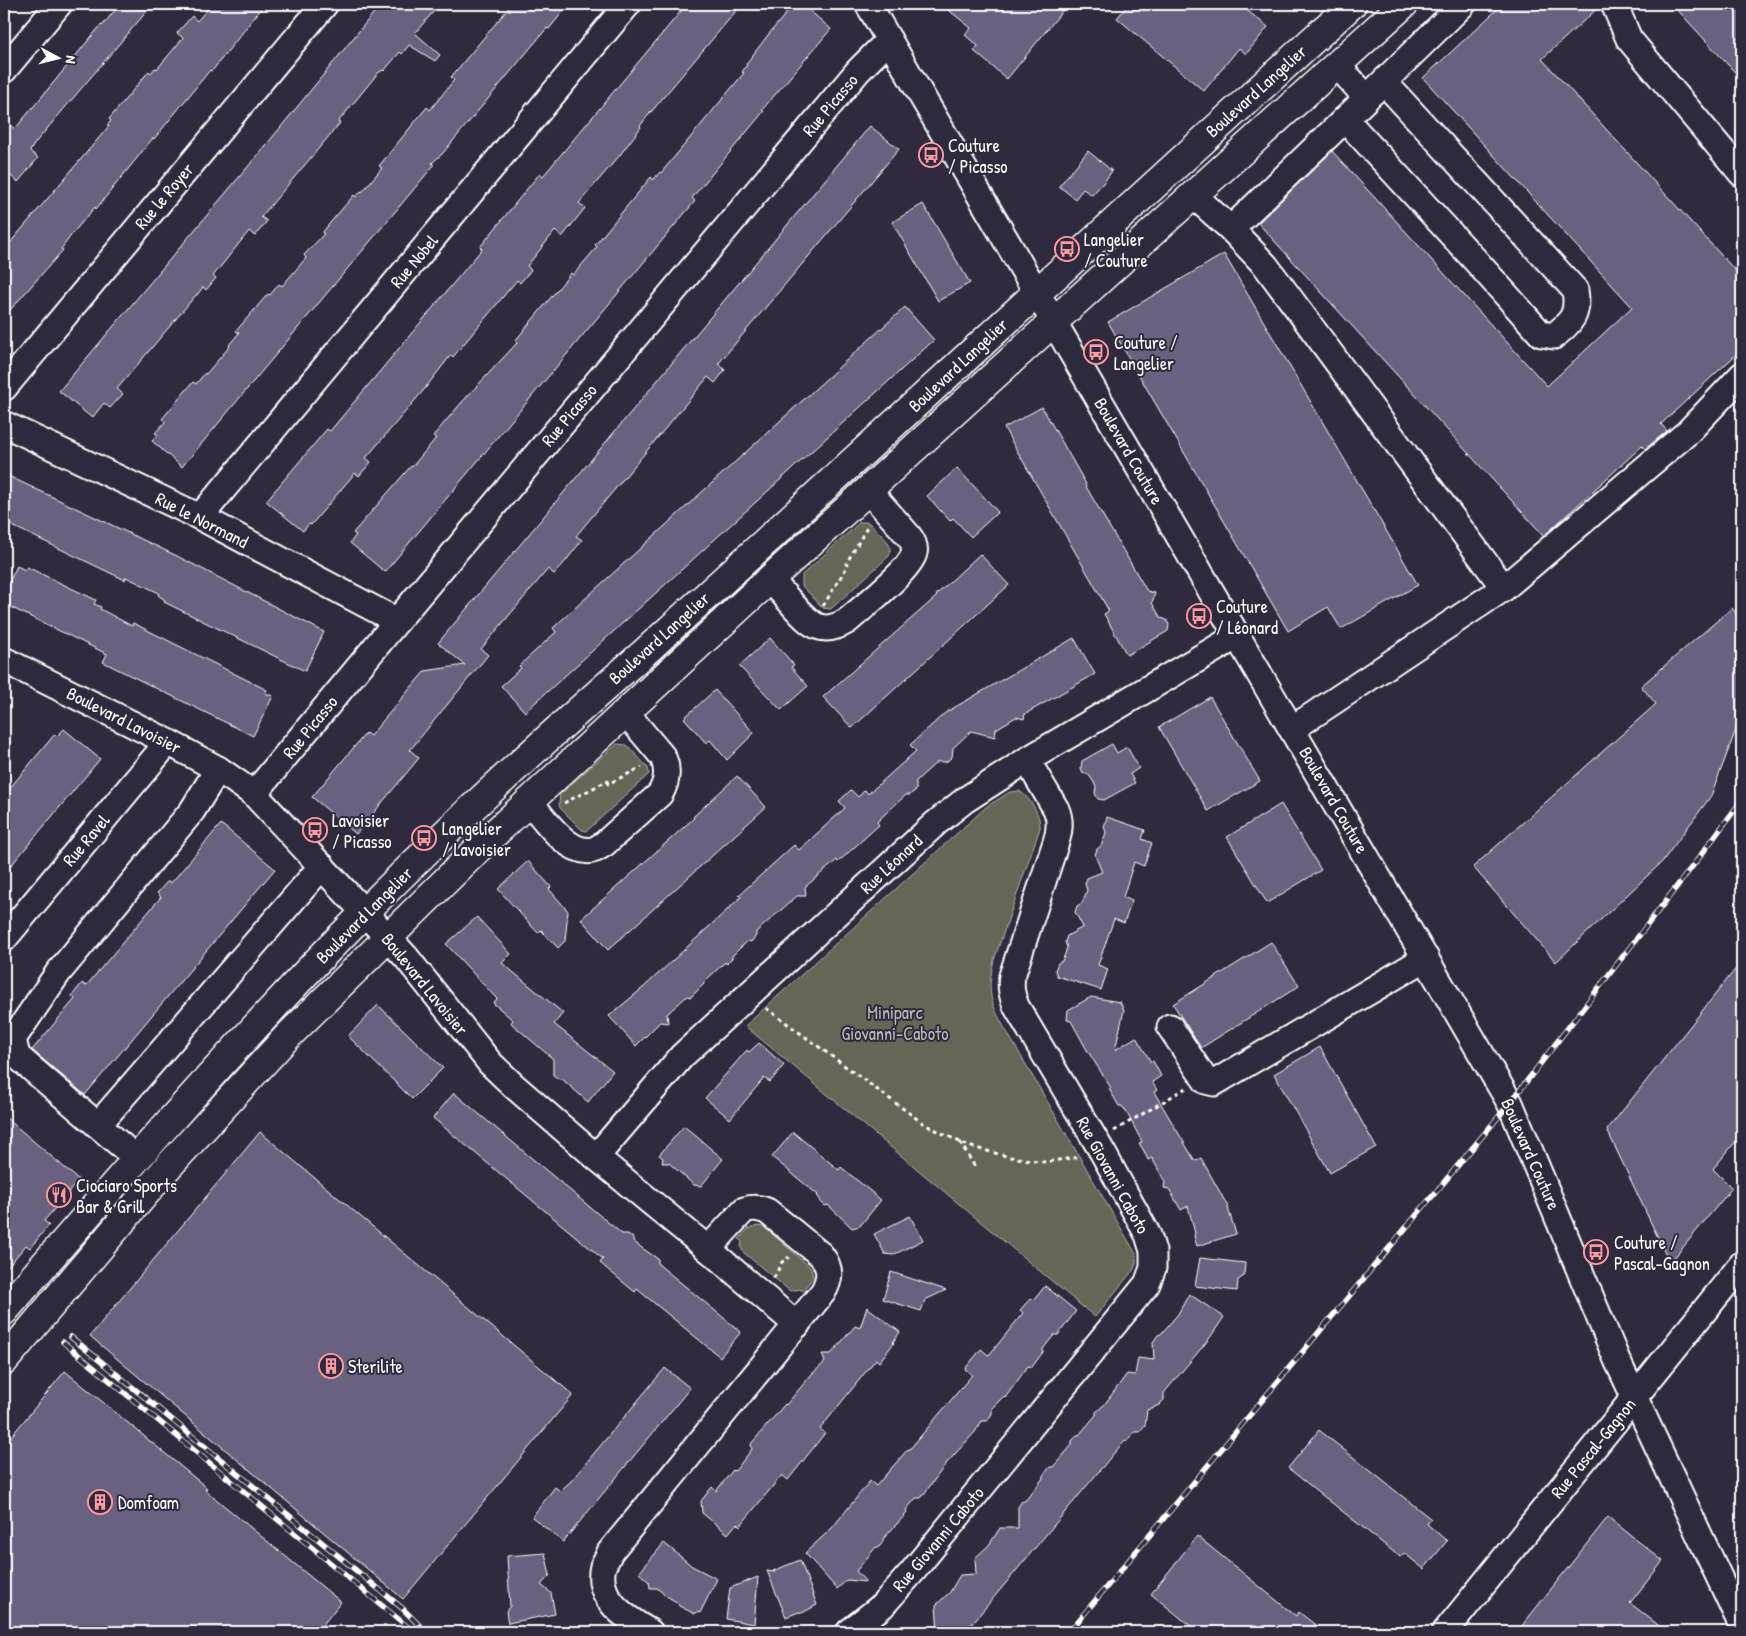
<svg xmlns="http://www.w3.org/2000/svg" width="1746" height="1636" font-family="'Patrick Hand',sans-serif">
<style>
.green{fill:#656657;stroke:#b2b2ab}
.building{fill:#686280;stroke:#fff}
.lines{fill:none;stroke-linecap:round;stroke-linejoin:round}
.minor-casing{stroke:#fff;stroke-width:29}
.major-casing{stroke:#fff;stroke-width:31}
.path{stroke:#fff;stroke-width:3;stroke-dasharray:4 4;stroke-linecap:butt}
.minor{stroke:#2f2a3d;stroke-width:25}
.major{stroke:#2f2a3d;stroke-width:28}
.rail-casing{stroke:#fff;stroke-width:5.5}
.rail{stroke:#2f2a3d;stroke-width:4;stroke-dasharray:11;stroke-linecap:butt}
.labels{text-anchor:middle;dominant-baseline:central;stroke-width:4;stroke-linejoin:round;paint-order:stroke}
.street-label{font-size:18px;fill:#fff;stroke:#2f2a3d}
.poi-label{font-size:18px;fill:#fff;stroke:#2f2a3d;text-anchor:start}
.park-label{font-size:18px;fill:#babab3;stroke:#2f2a3d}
</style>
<rect width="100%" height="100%" fill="#2f2a3d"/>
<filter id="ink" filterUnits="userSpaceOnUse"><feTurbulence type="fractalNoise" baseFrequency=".02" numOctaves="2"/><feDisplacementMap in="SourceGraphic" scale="10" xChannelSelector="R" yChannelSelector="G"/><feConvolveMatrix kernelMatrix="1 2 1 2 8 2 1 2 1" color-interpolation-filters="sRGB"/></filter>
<g filter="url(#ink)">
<g class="green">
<path d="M860 522H868C876 530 896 544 889 556L832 608 830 609 823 608 802 586V575Z"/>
<path d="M617 744 627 745 648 768 649 774 590 828 586 831 582 830 560 808 559 804 560 794Z"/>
<path d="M1019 791C1030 797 1041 815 1040 828L994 960C987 991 989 1000 1004 1027L1136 1254V1263L1134 1269 1095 1317 745 1026 986 807 1010 792Z"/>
<path d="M757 1226 764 1227 811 1268 813 1277 803 1291 800 1289 790 1291 744 1253 741 1248 742 1242 739 1239 748 1229Z"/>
</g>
<g class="building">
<path d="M120 4H153L35 143 30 151 38 158 18 182 4 170V120L15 129 101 25 102 26Z"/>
<path d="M212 4H265L212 71 210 70 154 139 153 138 96 209 95 207 73 233 61 249 63 250 4 317V250L109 126 107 125 111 121 109 119 149 71 151 73 155 68 157 69 183 38 177 33 192 16 197 21Z"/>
<path d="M381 4H440L415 33 440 55 435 61 409 45 402 54 400 52 384 71 383 70 378 73 338 122 340 123 261 217 267 221 255 236 249 231 213 276 216 278 206 290 203 287 197 295H196L117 389 123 394 110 408 104 403 92 418 59 391 267 144Z"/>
<path d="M512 4H569L549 29 547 28 443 153 432 163 434 165 182 467 152 441 158 435 155 433 165 422 162 419 193 382 196 384 205 373 206 374 230 346 229 345 239 333 236 331 268 294 270 295 279 284 282 286 306 258 304 255 324 234 322 233 330 223 354 195 356 197 361 191 362 192 382 168 379 166 409 129 427 107 430 110 454 80 451 77Z"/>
<path d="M687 4H742L646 118 640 126 641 127 620 155 579 203 585 208 562 237 555 231 527 266 531 270 520 283 517 280 453 357 451 355 423 391 366 458 371 462 359 476 355 473 311 525 309 524 303 531 266 501 327 429 330 431 482 249 480 247 540 173 543 176Z"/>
<path d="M794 4H802L831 29 762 110 764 111 692 198 695 201 385 572 350 543 356 535 353 533 411 466 412 467 436 438 433 436 463 401 517 343 515 341 571 273 573 275 597 247 595 245 651 177 653 180 660 172 661 173 744 73 742 72 747 65 746 64 768 35Z"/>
<path d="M941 4H1068L1007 79 974 51 978 46 965 35 971 28Z"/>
<path d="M1129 4H1239L1268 27 1246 54 1239 48 1204 91 1117 18Z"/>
<path d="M1503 4H1600V6L1542 59 1742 278V349L1661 424 1667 431 1645 449 1642 446 1544 536 1258 223 1332 151 1547 386 1632 307 1423 78Z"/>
<path d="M1672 4H1742V80Z"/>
<path d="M870 126 899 149 718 364 725 370 715 383 708 377 576 536 582 540 565 562 554 574 548 569 481 649 488 655 410 750 419 758 356 834 312 797 366 733 370 736 425 671 465 665 438 643Z"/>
<path d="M1088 151 1112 171 1104 182 1092 195 1083 189 1075 199 1059 186Z"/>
<path d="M923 204 970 283 938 301 892 222Z"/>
<path d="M1224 254 1418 585 1341 629 1328 607 1288 631 1108 322Z"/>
<path d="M905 307 934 340 525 712 501 686 521 668 519 666 556 632 553 628Z"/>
<path d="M1042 407 1086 484 1085 485 1147 591 1155 593 1152 603 1161 618 1167 620 1169 625 1168 631 1127 655 1104 614 1109 611 1004 428Z"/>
<path d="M957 468 998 512 971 537 953 518 950 521 927 496Z"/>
<path d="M4 474 177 556 324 632 305 671 164 602 165 600 158 595 159 593 126 577 125 580 4 522Z"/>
<path d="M980 554 1009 585 852 728 823 697 937 596 936 595Z"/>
<path d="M17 566 25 570 27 567 54 580 96 600 94 604 101 607 100 609 132 626 133 623 267 690 265 693 273 696 253 736 103 662 107 654 4 604V592Z"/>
<path d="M1732 608 1742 621V714L1711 796 1662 862 1556 962 1473 867 1656 704 1641 686Z"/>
<path d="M770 638 794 665 791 667 808 686 781 710 739 666Z"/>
<path d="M1074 638 1095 674 1025 714 1024 719 1016 717 996 729 995 737 971 731 953 748 952 757 946 762H937L916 781V790L910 795H906L886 813 877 822 879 825 838 862 837 860 805 887 806 896H797L756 932V936L751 942 748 941 740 948 732 956V958L727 963H724L704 982V984L691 997 687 996 667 1014 668 1023 660 1022 636 1046 609 1016 644 987 741 897 739 895 794 845 799 850 845 808 839 801 851 790 858 797 865 790 868 794 916 751 910 745 945 713Z"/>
<path d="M715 690 754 733 727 760 710 740 706 743 684 718Z"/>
<path d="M1210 697 1260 781 1208 811 1159 727Z"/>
<path d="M64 729 100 759 4 874V795L55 734 57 736Z"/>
<path d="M1112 744 1117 753 1127 747 1139 768 1130 774 1135 783 1104 800 1098 799 1095 793 1096 787 1093 781 1089 775 1083 773 1081 768 1082 761Z"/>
<path d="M737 776 766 807 608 950 581 919 694 818 693 817Z"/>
<path d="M1281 804 1321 870 1267 903 1227 837Z"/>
<path d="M1107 817 1145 830 1142 839 1152 843 1144 866 1134 862 1123 897 1132 901 1124 923 1114 919 1098 965 1108 969 1101 990 1057 976 1055 970 1058 963 1062 961 1065 954 1067 947 1065 942 1067 936 1083 927 1075 912 1077 906 1082 903 1085 896 1087 890 1085 884 1087 878 1102 872 1095 855 1097 849 1101 846 1104 839 1106 832 1104 827Z"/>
<path d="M221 824 275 869 85 1095 32 1050 75 999 72 996 82 983 86 986 161 897 157 893 168 881 171 883Z"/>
<path d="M528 861 551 887 549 889 568 911 565 941 558 948 541 930 538 933 498 889Z"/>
<path d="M477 917 511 954 502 963 563 1013 554 1024 613 1071 588 1102 562 1079H559L553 1075V1059L511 1023 513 1020 493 1003 497 999 446 944Z"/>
<path d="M1271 942 1299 986 1201 1048 1173 1004Z"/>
<path d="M1742 961V1134L1713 1169 1732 1188 1670 1263 1607 1130Z"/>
<path d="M1091 997 1120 1002 1124 1010 1115 1050 1136 1037 1151 1062 1153 1061 1161 1076 1152 1082 1157 1090 1154 1092 1195 1161 1201 1158 1227 1205 1236 1234 1197 1246 1194 1236 1195 1233 1188 1206 1181 1210 1169 1189 1164 1188 1165 1182 1152 1158 1148 1160 1144 1151 1139 1143 1142 1142 1125 1109H1124L1122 1106H1119L1109 1089 1111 1088 1087 1050 1071 1021 1067 1020 1068 1010Z"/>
<path d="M378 1005 443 1068 412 1099 348 1036Z"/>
<path d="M759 1043 784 1065 770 1082 764 1078 730 1119 705 1098 747 1050 749 1052Z"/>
<path d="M1320 1047 1376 1147 1330 1173 1274 1074Z"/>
<path d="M454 1093 622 1234H628L633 1238V1241L642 1248 658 1259V1264L741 1332 720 1357 637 1289 635 1292 618 1278 600 1263 603 1259 433 1118Z"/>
<path d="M4 1116 79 1180 44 1221 49 1225 30 1248 26 1245 4 1271Z"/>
<path d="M684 1126 723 1159 701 1186 694 1185 669 1163H662L663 1158 659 1155Z"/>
<path d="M260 1132 573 1395 403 1599 90 1336Z"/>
<path d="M793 1132 839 1170 841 1167 881 1200 860 1226 852 1228 828 1205 825 1206 820 1201V1199L817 1196 818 1195 772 1157Z"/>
<path d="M910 1216 923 1240 893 1255 885 1254 874 1234Z"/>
<path d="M1200 1258 1245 1263 1244 1276 1238 1280 1237 1291 1195 1286Z"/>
<path d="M891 1272 946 1290 925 1300 921 1311 883 1299Z"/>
<path d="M1045 1286 1076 1311 1058 1335H1054L1043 1349V1352L1032 1367 1028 1366 1005 1398 1003 1397 992 1408V1414L987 1421H982L975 1432 946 1464 921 1498H916L906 1510 907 1513 883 1539V1542L879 1547H876L856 1571 866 1582 847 1580 837 1589 805 1553 832 1528 870 1481 876 1486 908 1449 909 1450 972 1375 965 1369 981 1349 988 1355 990 1354 1023 1313 1020 1310 1031 1298 1034 1300Z"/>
<path d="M1189 1294 1224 1317 1209 1339 1164 1393V1400L1159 1405 1147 1410 1145 1426 1140 1432H1134L1126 1442 1125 1440 965 1632H938L936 1605 950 1592 960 1575 976 1574 975 1558 989 1545 1000 1528H1018V1507L1022 1501H1025L1044 1477V1474L1050 1467H1053L1072 1445V1441L1077 1435H1079L1096 1415V1412L1104 1405 1127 1374 1135 1375 1138 1358 1154 1360 1153 1342 1158 1335 1161 1334 1178 1314Z"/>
<path d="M867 1307 900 1332 893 1342 894 1343 879 1362 876 1359 820 1429 825 1433 788 1480 782 1475 740 1526 737 1523 728 1534 702 1513 701 1501 712 1487 716 1491 733 1470 735 1471 752 1449 751 1444 785 1404 786 1405 811 1375 825 1362 822 1354H831L855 1326 860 1328Z"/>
<path d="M665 1368 690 1388 563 1542 532 1517 555 1487 560 1491 571 1481Z"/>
<path d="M65 1371 207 1488 205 1490 341 1602 317 1632H4V1445Z"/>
<path d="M1319 1430 1431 1519 1427 1524 1447 1541 1424 1569 1404 1553 1400 1557 1288 1468Z"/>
<path d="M1608 1517 1663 1561 1630 1603 1667 1632H1517Z"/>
<path d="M1197 1536 1296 1616 1299 1612 1324 1632H1198L1151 1594Z"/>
<path d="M664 1543 692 1566 717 1579 700 1613 697 1612 695 1614 679 1606 678 1603 665 1595 657 1588H650L649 1582 639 1573Z"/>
<path d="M545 1553 550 1575 541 1585 551 1593 555 1614 508 1623 506 1611 510 1606 507 1556Z"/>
<path d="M800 1560 817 1605 802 1613 799 1612 786 1617 767 1571 775 1572 773 1571Z"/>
<path d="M758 1577 754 1624 726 1619 730 1588Z"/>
</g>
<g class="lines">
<defs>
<g id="minor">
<path d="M868 4 1510 1103 1617 1360 1742 1626"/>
<path d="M1614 4 1629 39 1742 174"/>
<path d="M4 70 59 4"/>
<path d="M1372 93 1463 4"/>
<path d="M1345 119 1476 261 1541 334 1554 336C1572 321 1579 315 1575 290L1384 82"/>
<path d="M1193 195 1231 229 1367 98 1337 65"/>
<path d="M1231 229 1266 266 1504 588 1688 432 1742 375"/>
<path d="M4 388 325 4"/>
<path d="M4 424 200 517 397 621"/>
<path d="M200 517 628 4"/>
<path d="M770 579C778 588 786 597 794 606 811 625 822 636 847 621 861 609 911 569 914 553 916 546 912 540 908 535L869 491"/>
<path d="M4 660 168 742 218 769 254 794 406 957 490 1063 514 1086 596 1157 708 1249 797 1325"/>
<path d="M1292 729 1504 588"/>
<path d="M254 794 397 621 858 71 889 40"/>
<path d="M529 801C543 817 568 856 593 850 597 849 600 846 604 844L660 794C667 782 669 771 663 757L626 713"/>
<path d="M4 939 168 742"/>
<path d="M1170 1027 1206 1081 1214 1083 1426 958"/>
<path d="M98 1125 322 866"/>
<path d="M596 1157 682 1056 936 823 965 800 1027 760 1237 636"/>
<path d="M136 1158 17 1056 13 1039 58 973 192 811 218 769"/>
<path d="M650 1632C626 1618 595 1599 603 1566 605 1562 608 1557 610 1552L823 1292C831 1278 831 1268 821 1255L767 1211C758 1208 753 1207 744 1210L708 1249"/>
<path d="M849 1632 882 1606 913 1571 1147 1284 1153 1268V1251L1148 1235 1103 1153 1016 1006C1012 995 1010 987 1012 976L1056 842C1060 830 1061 820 1056 809L1027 760"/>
<path d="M1445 1632 1742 1264"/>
</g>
<g id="major">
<path d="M4 1311C122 1175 240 1038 367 910 456 820 550 735 645 652L1352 4"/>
<path d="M4 1361 166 1169 287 1037 481 846 770 579 1404 4"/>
</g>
</defs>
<use href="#minor" class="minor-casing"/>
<use href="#major" class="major-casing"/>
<g class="path">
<path d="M823 606 848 565 846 564 869 524"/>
<path d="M564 803 607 781 608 784 642 767"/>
<path d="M766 1008 924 1124 968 1146 1010 1157 1045 1162 1080 1157"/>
<path d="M1114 1131 1186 1088"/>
<path d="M960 1142 975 1167"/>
<path d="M774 1278 782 1262 789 1257"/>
</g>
<use href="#minor" class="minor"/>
<use href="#major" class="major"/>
<defs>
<g id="rail">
<path d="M71 1337 402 1608 426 1632"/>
<path d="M63 1342 414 1632"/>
<path d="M1069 1632 1510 1103 1698 859 1742 800"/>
</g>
</defs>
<use href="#rail" class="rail-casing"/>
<use href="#rail" class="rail"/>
</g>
</g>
<defs>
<symbol id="bus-ring" viewBox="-11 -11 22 22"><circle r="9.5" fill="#2f2a3d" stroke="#ff9aa2" stroke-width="1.5"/><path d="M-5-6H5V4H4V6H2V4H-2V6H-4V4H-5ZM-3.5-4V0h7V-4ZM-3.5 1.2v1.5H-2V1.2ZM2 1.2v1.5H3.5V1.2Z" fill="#ff9aa2"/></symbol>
<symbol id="restaurant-ring" viewBox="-11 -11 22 22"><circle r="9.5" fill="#2f2a3d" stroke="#ff9aa2" stroke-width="1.5"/><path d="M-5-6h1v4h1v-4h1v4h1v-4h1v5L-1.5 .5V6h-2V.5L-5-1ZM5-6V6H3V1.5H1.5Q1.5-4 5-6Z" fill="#ff9aa2"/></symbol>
<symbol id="building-ring" viewBox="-11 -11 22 22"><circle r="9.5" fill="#2f2a3d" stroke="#ff9aa2" stroke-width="1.5"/><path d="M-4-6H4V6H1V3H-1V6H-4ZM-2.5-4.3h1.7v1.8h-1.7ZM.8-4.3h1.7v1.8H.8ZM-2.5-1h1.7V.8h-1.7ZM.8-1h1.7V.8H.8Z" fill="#ff9aa2"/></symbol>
</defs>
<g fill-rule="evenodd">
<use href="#bus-ring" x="917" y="141" width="28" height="28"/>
<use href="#bus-ring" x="1053" y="235" width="28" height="28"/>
<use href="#bus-ring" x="1082" y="338" width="28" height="28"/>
<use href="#bus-ring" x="1185" y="602" width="28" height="28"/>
<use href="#bus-ring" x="301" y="816" width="28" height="28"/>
<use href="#bus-ring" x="410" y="824" width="28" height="28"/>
<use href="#restaurant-ring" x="45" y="1181" width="28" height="28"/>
<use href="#bus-ring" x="1582" y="1238" width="28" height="28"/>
<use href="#building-ring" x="317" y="1352" width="28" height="28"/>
<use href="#building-ring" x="86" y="1488" width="28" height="28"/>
</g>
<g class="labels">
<g class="street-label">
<text transform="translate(1256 91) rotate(-42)">Boulevard Langelier</text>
<text transform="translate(830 105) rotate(-50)">Rue Picasso</text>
<text transform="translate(164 196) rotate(-50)">Rue le Royer</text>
<text transform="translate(414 261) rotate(-50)">Rue Nobel</text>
<text transform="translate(958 365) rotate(-43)">Boulevard Langelier</text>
<text transform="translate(569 415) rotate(-50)">Rue Picasso</text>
<text transform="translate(1129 451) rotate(60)">Boulevard Couture</text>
<text transform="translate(202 520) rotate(27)">Rue le Normand</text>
<text transform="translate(659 638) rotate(-42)">Boulevard Langelier</text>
<text transform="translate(124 720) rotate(27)">Boulevard Lavoisier</text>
<text transform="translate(310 727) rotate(-51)">Rue Picasso</text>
<text transform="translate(1334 800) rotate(60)">Boulevard Couture</text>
<text transform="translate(86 840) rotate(-50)">Rue Ravel</text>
<text transform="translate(891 864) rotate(-43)">Rue Léonard</text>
<text transform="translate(364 915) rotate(-45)">Boulevard Langelier</text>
<text transform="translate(425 984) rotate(51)">Boulevard Lavoisier</text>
<text transform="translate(1531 1154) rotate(66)">Boulevard Couture</text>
<text transform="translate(1113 1175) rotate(61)">Rue Giovanni Caboto</text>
<text transform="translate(1593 1448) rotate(-51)">Rue Pascal-Gagnon</text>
<text transform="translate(938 1539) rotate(-50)">Rue Giovanni Caboto</text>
</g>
<g class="poi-label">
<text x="948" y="145">Couture<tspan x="948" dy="21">/ Picasso</tspan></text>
<text x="1084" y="239">Langelier<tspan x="1084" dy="21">/ Couture</tspan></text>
<text x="1114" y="342">Couture /<tspan x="1114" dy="21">Langelier</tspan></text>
<text x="1216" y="606">Couture<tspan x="1216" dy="21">/ Léonard</tspan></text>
<text x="332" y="820">Lavoisier<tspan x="332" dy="21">/ Picasso</tspan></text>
<text x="442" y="828">Langelier<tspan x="442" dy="21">/ Lavoisier</tspan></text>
<text x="76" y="1185">Ciociaro Sports<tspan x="76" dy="21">Bar &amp; Grill</tspan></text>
<text x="1614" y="1242">Couture /<tspan x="1614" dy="21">Pascal-Gagnon</tspan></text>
<text x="348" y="1366">Sterilite</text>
<text x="118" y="1502">Domfoam</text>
</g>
<g class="park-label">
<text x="895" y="1012">Miniparc<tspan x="895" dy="21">Giovanni-Caboto</tspan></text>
</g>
</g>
<rect width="1746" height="1636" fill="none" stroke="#2f2a3d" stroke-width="20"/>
<rect x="10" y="10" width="1726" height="1616" fill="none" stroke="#fff" stroke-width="2" filter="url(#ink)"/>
<g transform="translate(58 58) rotate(97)" stroke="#2f2a3d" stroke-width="4" paint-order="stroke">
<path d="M0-4L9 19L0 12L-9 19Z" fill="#ffffff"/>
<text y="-8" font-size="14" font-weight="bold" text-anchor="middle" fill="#ffffff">N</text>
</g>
</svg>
